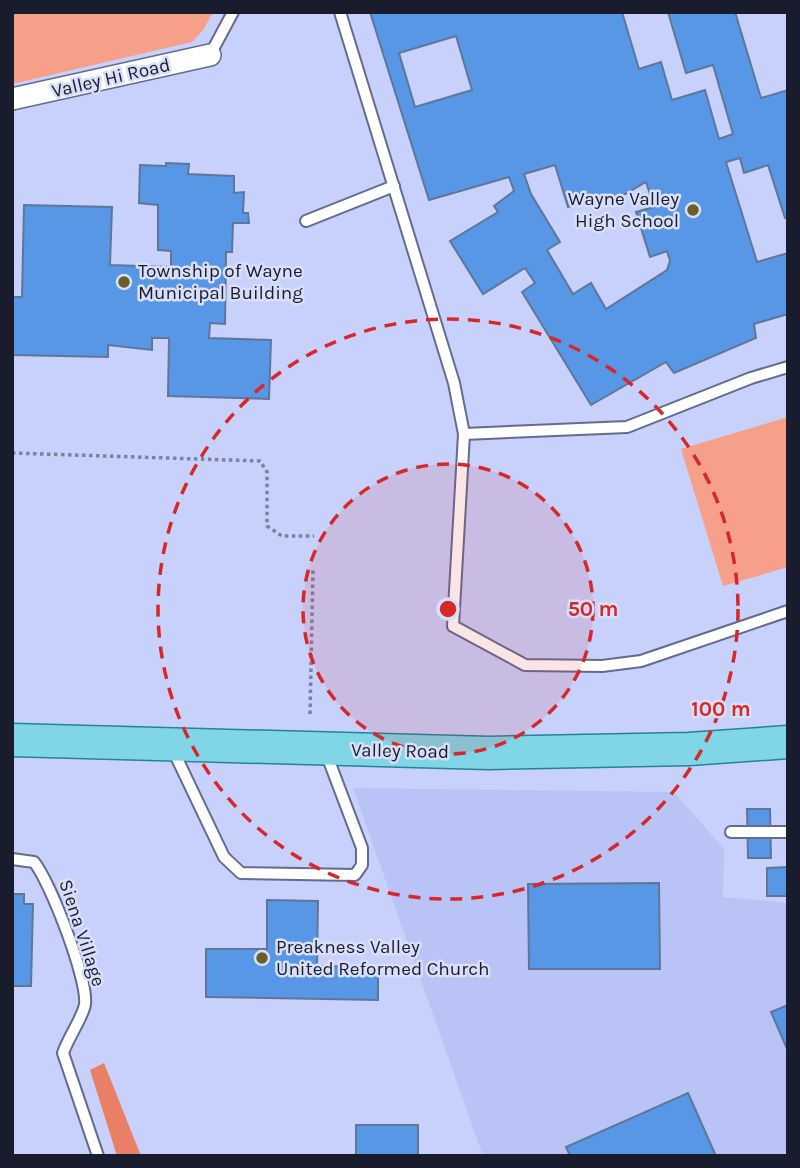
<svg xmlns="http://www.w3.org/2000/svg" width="800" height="1168" font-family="Karla,sans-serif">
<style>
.built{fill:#b9c3f5}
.green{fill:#f6a089}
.forest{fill:#e98065}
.building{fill:#5896e6;stroke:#5e7799;stroke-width:2;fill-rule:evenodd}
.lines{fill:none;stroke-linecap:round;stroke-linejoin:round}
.lane-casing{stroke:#646b91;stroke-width:14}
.street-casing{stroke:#646b91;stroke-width:24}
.primary-casing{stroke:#25829a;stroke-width:35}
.path{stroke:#7b82a1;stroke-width:3.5;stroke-dasharray:3.5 3.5;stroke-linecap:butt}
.lane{stroke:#fff;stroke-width:10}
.street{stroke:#fff;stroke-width:21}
.primary{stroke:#80d5e6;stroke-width:32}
.ring{fill:none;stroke:#d62828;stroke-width:3.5;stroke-dasharray:12 9}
.poi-dot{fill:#6b5e2b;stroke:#d9dff9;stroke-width:2.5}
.labels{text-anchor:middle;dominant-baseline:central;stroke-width:5;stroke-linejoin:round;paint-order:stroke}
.street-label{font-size:19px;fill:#191c2c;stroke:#d9dff9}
.poi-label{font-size:19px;fill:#191c2c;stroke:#d9dff9;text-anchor:start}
.centre{fill:#d62828;stroke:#d9dff9;stroke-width:3.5}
.ring-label{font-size:21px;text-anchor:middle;font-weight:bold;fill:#d62828;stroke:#d9dff9;stroke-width:5;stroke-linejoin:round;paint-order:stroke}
</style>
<rect width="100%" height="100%" fill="#c7d1fc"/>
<path class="built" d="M353 788 674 792 724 849 723 897 788 903V1156H483Z"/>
<g class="green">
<path d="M12 12H213L204 29 192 42 12 84Z"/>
<path d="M788 417V567L723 586 681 449Z"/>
</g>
<path class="forest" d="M104 1063 141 1156H117L90 1070Z"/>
<g class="building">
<path d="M370 12H622L639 69 661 62 672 100 705 90 719 139 733 134 713 65 686 73 668 12H735L761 98 788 90V217L785 218 768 165 744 173 740 158 726 162 757 262 788 253V314L754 324 756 338 674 373 666 362 591 405 522 292 535 283 525 268 483 294 450 241 498 212 494 206 514 191 509 177 429 200ZM456 36 472 90 415 107 399 53ZM555 165 568 207 607 195 610 203 646 182 654 207 636 212 650 257 667 251 670 261 667 270 606 309 591 283 573 294 547 250 560 242 531 194 524 174Z"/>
<path d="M166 163 189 164 188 174 234 176V193L244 192 243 213H248L249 223H233L232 252H226L225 324 210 323 209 338 271 340 269 399 168 396 169 338H152V350L108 345V357L12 355V297H22L24 205 112 207 110 265 171 267V251L158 250V205L139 203 140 165 166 166Z"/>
<path d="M747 809H770L771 858H748Z"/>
<path d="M788 867V896H767V868Z"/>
<path d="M659 883 660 969H529L528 884Z"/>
<path d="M12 894H24V904H33L31 986H12Z"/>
<path d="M267 900 318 901 317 966 378 967V1000L206 997V949H267Z"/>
<path d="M788 1005V1051L771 1012Z"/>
<path d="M688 1093 716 1156H570L566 1147Z"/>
<rect x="356" y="1125" width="62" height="31"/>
</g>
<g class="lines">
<defs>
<g id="lane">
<path d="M340 12 454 383 464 434 453 626 525 665 602 666 641 661 788 611"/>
<path d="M210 55 233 12"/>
<path d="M306 221 394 186"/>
<path d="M464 434 627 427 751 378 788 367"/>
<path d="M172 748 224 857 241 873 355 875 362 865V848L326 753"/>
<path d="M731 832H787"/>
<path d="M12 859 34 862C50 881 88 980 85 1004 84 1015 68 1038 63 1053L98 1156"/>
</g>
<path id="street" d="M12 99 210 55"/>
<path id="primary" d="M12 740 489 753 689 749 788 742"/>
</defs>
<use href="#lane" class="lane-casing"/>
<use href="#street" class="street-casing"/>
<use href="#primary" class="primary-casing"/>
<g class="path">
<path d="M12 453 260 461 267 472V526L282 536H314"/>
<path d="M310 714 313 570"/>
</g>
<use href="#lane" class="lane"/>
<use href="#street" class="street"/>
<use href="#primary" class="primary"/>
</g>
<circle cx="448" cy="609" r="145" fill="#d62828" fill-opacity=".12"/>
<g class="ring">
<circle cx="448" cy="609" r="145"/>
<circle cx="448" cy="609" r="290"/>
</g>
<g class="poi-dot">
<circle cx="693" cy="210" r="7"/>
<circle cx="124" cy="282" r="7"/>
<circle cx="262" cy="958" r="7"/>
</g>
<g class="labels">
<g class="street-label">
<text transform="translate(111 78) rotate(-13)">Valley Hi Road</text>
<text transform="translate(400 751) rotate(1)">Valley Road</text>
<text transform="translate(82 933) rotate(72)">Siena Village</text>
</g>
<g class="poi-label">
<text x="679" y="199" text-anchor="end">Wayne Valley<tspan x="679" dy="22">High School</tspan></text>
<text x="138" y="271">Township of Wayne<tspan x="138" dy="22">Municipal Building</tspan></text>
<text x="276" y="947">Preakness Valley<tspan x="276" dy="22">United Reformed Church</tspan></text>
</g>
</g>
<circle cx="448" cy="609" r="10" class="centre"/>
<g class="ring-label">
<text x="593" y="616">50 m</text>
<text x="721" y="716">100 m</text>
</g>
<rect width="800" height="1168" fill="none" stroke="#191c2c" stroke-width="28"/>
</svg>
